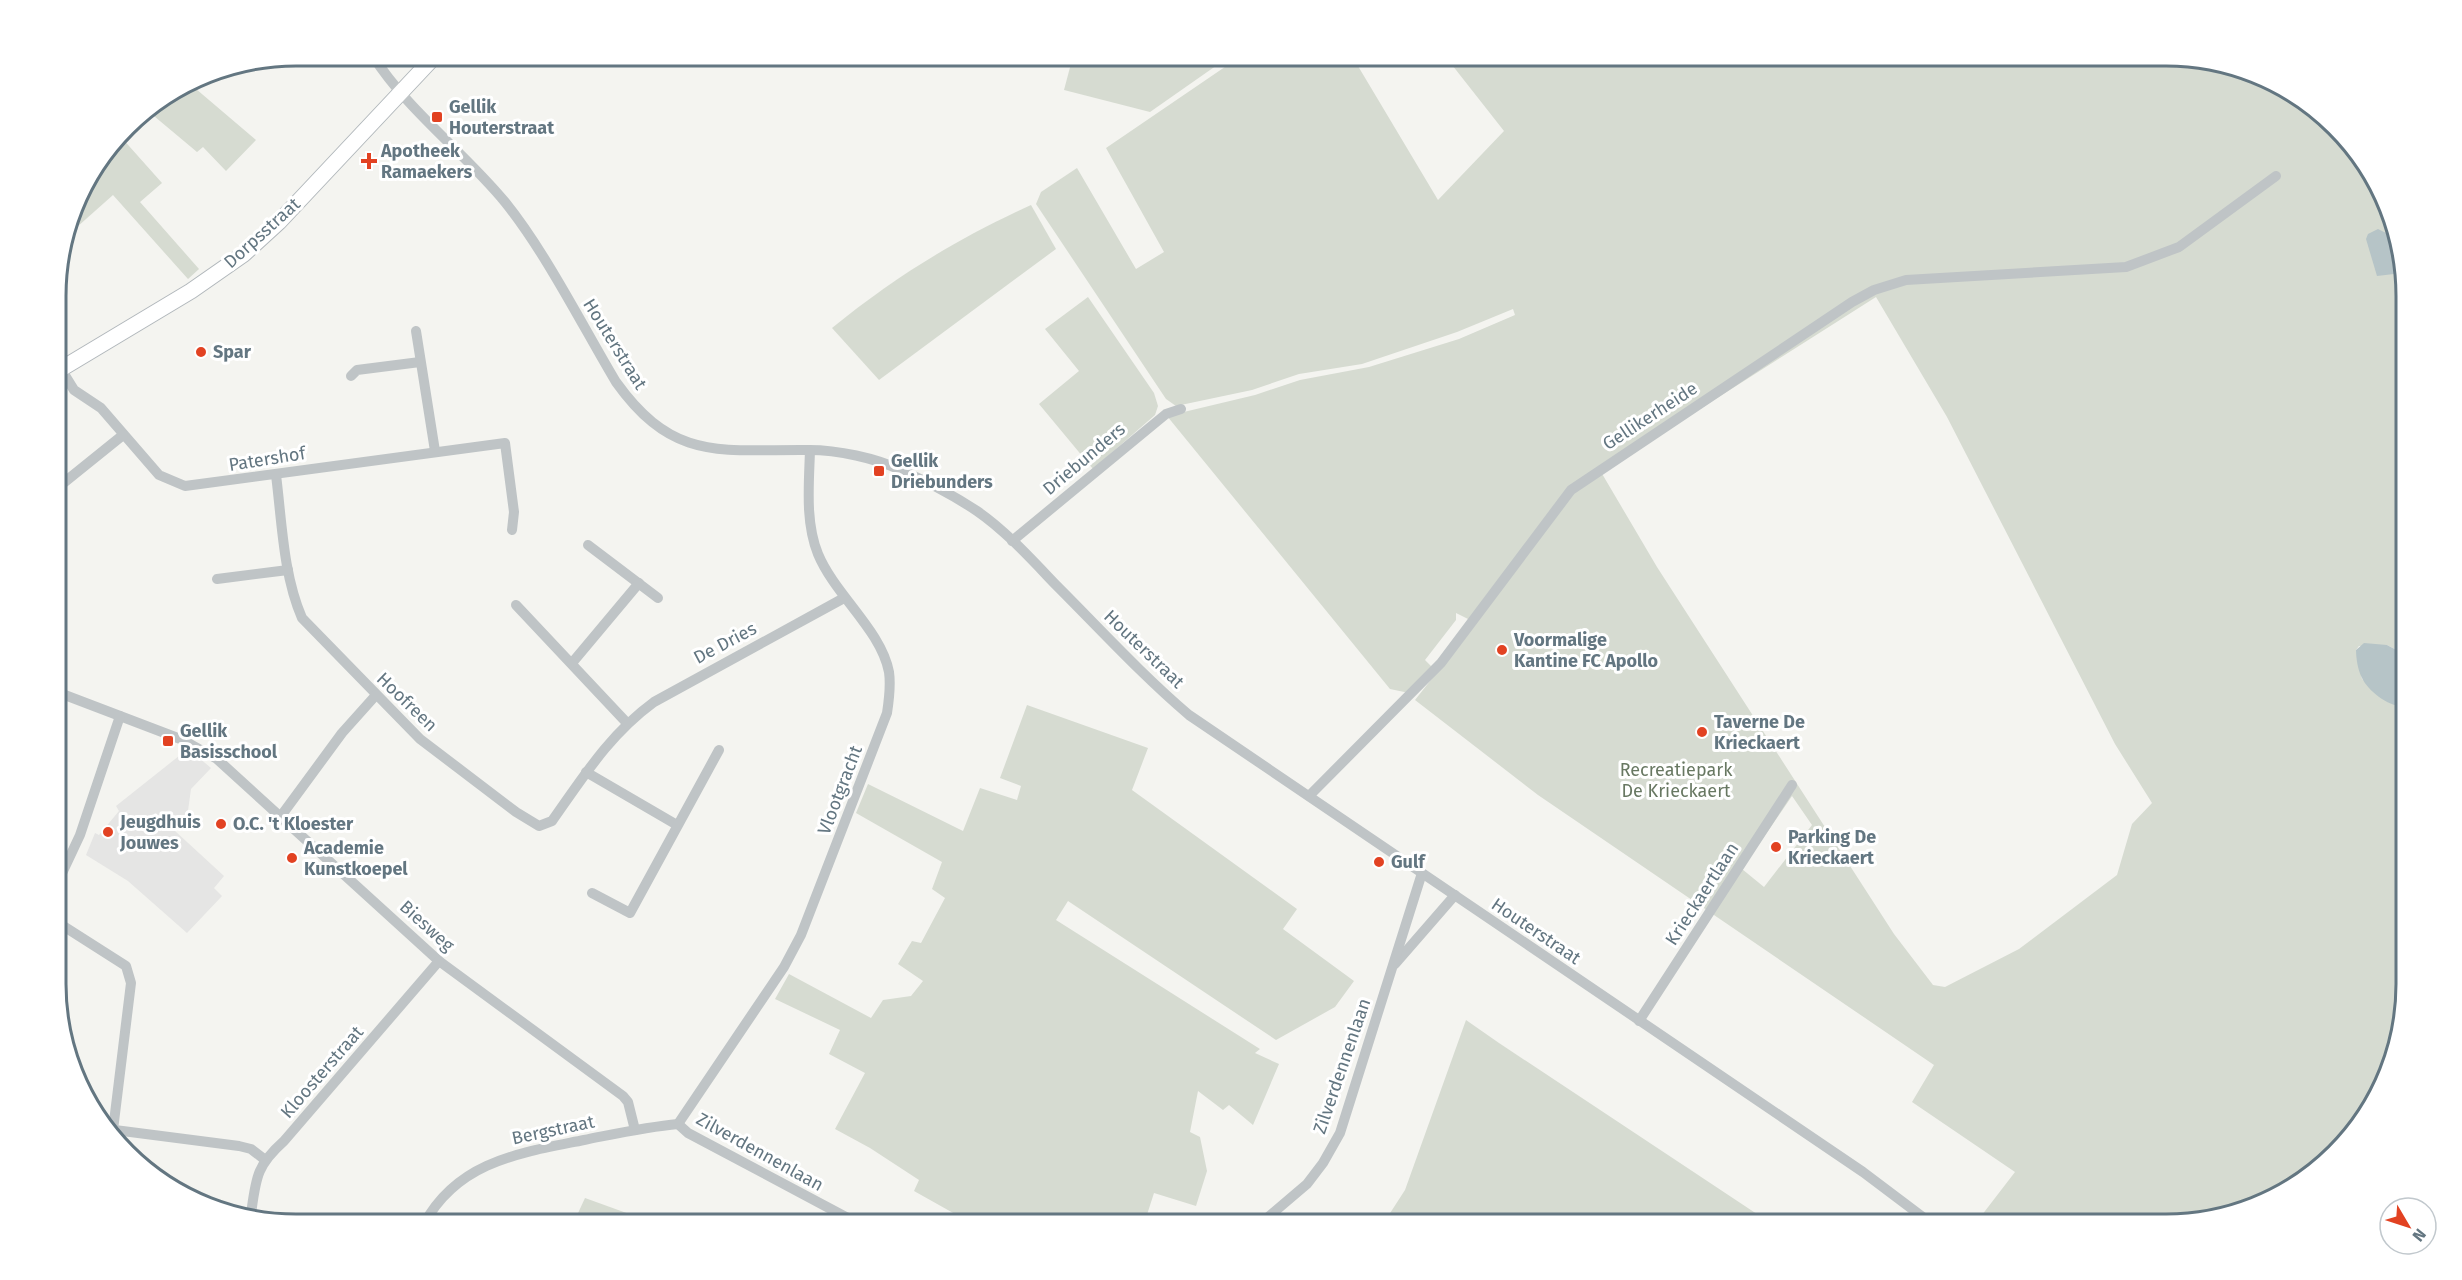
<svg xmlns="http://www.w3.org/2000/svg" width="2462" height="1280" font-family="'Fira Sans',sans-serif">
<style>
.built{fill:#e5e5e4}
.green{fill:#d6dbd1;fill-rule:evenodd}
.water{fill:#b6c4c7}
.lines{fill:none;stroke-linecap:round;stroke-linejoin:round}
.secondary-casing{stroke:#b1b7bb;stroke-width:17}
.street{stroke:#bfc4c6;stroke-width:10}
.secondary{stroke:#fff;stroke-width:15}
.poi-dot{fill:#e24222;stroke:#fff;stroke-width:2}
.labels{text-anchor:middle;dominant-baseline:central;stroke-width:6;stroke-linejoin:round;paint-order:stroke}
.poi-label{font-size:18px;font-weight:bold;fill:#637681;stroke:#fff;text-anchor:start}
.street-label{font-size:18px;fill:#637681;stroke:#fff}
.park-label{font-size:18px;fill:#687862;stroke:#fff}
.rim{fill:none;stroke:#637681;stroke-width:3}
</style>
<rect width="100%" height="100%" fill="#f4f4f0"/>
<path class="built" d="M184 752H192L211 768 191 789 187 818 175 831 224 876 214 888 222 896 187 933 128 881 86 855 95 833 99 835 119 811 116 806Z"/>
<g class="green">
<path d="M1073 56H1230L1150 112 1064 90Z"/>
<path d="M1241 56H1352L1438 200 1504 131 1445 56H2166L2273 80 2325 115 2366 162 2404 265 2406 655 2387 645 2359 646 2356 650 2362 679 2401 707 2406 706V985L2382 1091 2347 1143 2300 1184 2243 1212 2182 1224H1975L2015 1172 1912 1102 1934 1065 1538 795 1415 700 1476 623 1456 613V620L1425 660 1432 667 1409 693 1390 689 1167 416 1255 395 1300 380 1369 367 1459 339 1515 315 1513 309 1457 332 1362 364 1299 374 1252 390 1176 406 1166 399 1036 204 1041 192 1077 168 1136 269 1164 252 1106 148ZM1876 297 1947 417 2115 744 2152 803 2132 824 2117 875 2019 949 1945 987 1933 985 1894 934 1657 567 1601 472ZM1792 796 1812 825 1764 887 1742 869Z"/>
<path d="M189 83 256 140 226 171 203 147 197 152 148 111 126 130 137 115Z"/>
<path d="M121 137 162 183 140 202 199 269 188 279 113 195 68 235 80 189Z"/>
<path d="M1031 205 1056 249 879 380 832 328C896 276 955 240 1031 205Z"/>
<path d="M1088 297 1154 393 1158 406 1155 415 1093 469 1039 404 1079 371 1045 329Z"/>
<path d="M1027 705 1148 748 1132 790 1297 909 1283 929 1354 981 1335 1007 1276 1040 1068 901 1056 920 1260 1049 1255 1053 1279 1064 1253 1125 1229 1105 1223 1110 1198 1091 1190 1132 1200 1137 1207 1171 1196 1206 1154 1193 1144 1224H1001L997 1222 995 1224H949L955 1214 914 1191 919 1180 870 1148 835 1129 865 1073 829 1054 840 1030 775 999 789 974 871 1018 883 1000 911 996 923 981 898 964 912 941 921 943 945 898 932 889 942 862 856 813 868 784 963 831 980 788 1017 800 1021 786 1000 778Z"/>
<path d="M1466 1020 1499 1043 1772 1224H1383L1405 1190Z"/>
<path d="M585 1198 657 1224H573Z"/>
</g>
<g class="water">
<path d="M2378 229 2386 233 2398 267 2394 274 2377 276 2366 239 2368 234Z"/>
<path d="M2364 643 2387 645 2406 655V706C2391 709 2368 691 2362 678 2358 671 2356 658 2356 650Z"/>
</g>
<g class="lines">
<defs>
<path id="secondary" d="M56 372 191 291 244 254 279 222 435 56"/>
</defs>
<use href="#secondary" class="secondary-casing"/>
<g class="street">
<path d="M373 56C408 111 463 151 505 202 546 253 582 325 616 382 674 463 721 449 809 450 838 450 875 458 901 470 928 482 953 495 977 511 1006 531 1032 560 1056 585 1100 629 1142 675 1189 715L1863 1172 1932 1224"/>
<path d="M416 331 435 451"/>
<path d="M61 369 74 390 101 408 159 475 185 486 505 443 514 512 512 530"/>
<path d="M351 376 357 370 420 362"/>
<path d="M276 475C282 522 283 574 302 618L420 739 516 812 539 826 552 821C584 776 609 735 654 702L844 598"/>
<path d="M56 489 123 435"/>
<path d="M1012 541 1166 414 1181 409"/>
<path d="M588 545 658 598"/>
<path d="M217 579 288 570"/>
<path d="M516 605 626 722"/>
<path d="M572 663 639 583"/>
<path d="M57 692 183 740 217 759 439 961 623 1096 628 1102 635 1130"/>
<path d="M586 772 677 825"/>
<path d="M1309 796 1441 663 1571 490 1852 302 1874 290 1906 280 2126 267 2179 247 2276 176"/>
<path d="M281 816 342 733 376 695"/>
<path d="M57 884 80 835 120 716"/>
<path d="M592 893 630 913 719 750"/>
<path d="M57 922 126 966 131 983 113 1130"/>
<path d="M1395 964 1455 895"/>
<path d="M1639 1021 1792 785"/>
<path d="M678 1124 784 967 801 935 887 713C889 700 891 686 889 672 881 630 835 595 818 554 805 522 809 484 810 450"/>
<path d="M678 1124 688 1133 859 1224"/>
<path d="M107 1129 239 1146 251 1149 264 1159"/>
<path d="M251 1214C256 1178 256 1166 284 1141L439 961"/>
<path d="M424 1224C458 1161 520 1153 584 1140 615 1134 646 1127 678 1124"/>
<path d="M1260 1224 1307 1184 1323 1163 1340 1133 1422 873"/>
</g>
<use href="#secondary" class="secondary"/>
</g>
<g class="poi-dot">
<rect x="431" y="111" width="12" height="12" rx="3"/>
<path d="M366 152h6v6h6v6h-6v6h-6v-6h-6v-6h6z"/>
<circle cx="201" cy="352" r="6"/>
<rect x="873" y="465" width="12" height="12" rx="3"/>
<circle cx="1502" cy="650" r="6"/>
<circle cx="1702" cy="732" r="6"/>
<rect x="162" y="735" width="12" height="12" rx="3"/>
<circle cx="221" cy="824" r="6"/>
<circle cx="108" cy="832" r="6"/>
<circle cx="1776" cy="847" r="6"/>
<circle cx="292" cy="858" r="6"/>
<circle cx="1379" cy="862" r="6"/>
</g>
<g class="labels">
<g class="poi-label">
<text x="449" y="107">Gellik<tspan x="449" dy="21">Houterstraat</tspan></text>
<text x="381" y="151">Apotheek<tspan x="381" dy="21">Ramaekers</tspan></text>
<text x="213" y="352">Spar</text>
<text x="891" y="461">Gellik<tspan x="891" dy="21">Driebunders</tspan></text>
<text x="1514" y="640">Voormalige<tspan x="1514" dy="21">Kantine FC Apollo</tspan></text>
<text x="1714" y="722">Taverne De<tspan x="1714" dy="21">Krieckaert</tspan></text>
<text x="180" y="731">Gellik<tspan x="180" dy="21">Basisschool</tspan></text>
<text x="120" y="822">Jeugdhuis<tspan x="120" dy="21">Jouwes</tspan></text>
<text x="233" y="824">O.C. 't Kloester</text>
<text x="1788" y="837">Parking De<tspan x="1788" dy="21">Krieckaert</tspan></text>
<text x="304" y="848">Academie<tspan x="304" dy="21">Kunstkoepel</tspan></text>
<text x="1391" y="862">Gulf</text>
</g>
<g class="street-label">
<text transform="translate(262 233) rotate(-42)">Dorpsstraat</text>
<text transform="translate(615 344) rotate(58)">Houterstraat</text>
<text transform="translate(1650 416) rotate(-33)">Gellikerheide</text>
<text transform="translate(267 459) rotate(-9)">Patershof</text>
<text transform="translate(1084 459) rotate(-40)">Driebunders</text>
<text transform="translate(725 643) rotate(-28)">De Dries</text>
<text transform="translate(1144 649) rotate(44)">Houterstraat</text>
<text transform="translate(407 702) rotate(44)">Hoofreen</text>
<text transform="translate(840 790) rotate(-69)">Vlootgracht</text>
<text transform="translate(1702 894) rotate(-57)">Krieckaertlaan</text>
<text transform="translate(427 926) rotate(42)">Biesweg</text>
<text transform="translate(1536 931) rotate(34)">Houterstraat</text>
<text transform="translate(1342 1066) rotate(-71)">Zilverdennenlaan</text>
<text transform="translate(322 1072) rotate(-49)">Kloosterstraat</text>
<text transform="translate(553 1130) rotate(-12)">Bergstraat</text>
<text transform="translate(760 1152) rotate(29)">Zilverdennenlaan</text>
</g>
<g class="park-label">
<text x="1676" y="770">Recreatiepark<tspan x="1676" dy="21">De Krieckaert</tspan></text>
</g>
</g>
<path d="M0 0H2462V1280H0ZM296 66H2166A230 230 0 0 1 2396 296V984A230 230 0 0 1 2166 1214H296A230 230 0 0 1 66 984V296A230 230 0 0 1 296 66Z" fill="#fff" fill-rule="evenodd"/>
<path class="rim" d="M296 66H2166A230 230 0 0 1 2396 296V984A230 230 0 0 1 2166 1214H296A230 230 0 0 1 66 984V296A230 230 0 0 1 296 66Z"/>
<g transform="translate(2408 1226) rotate(129)"><circle r="28" fill="#ffffff" stroke="#c1c8cd" stroke-width="1.5"/>
<path d="M0-4.5L10 22L0 15L-10 22Z" fill="#e24222"/>
<text y="-9" font-size="16" font-weight="bold" text-anchor="middle" fill="#637681">N</text>
</g>
</svg>
